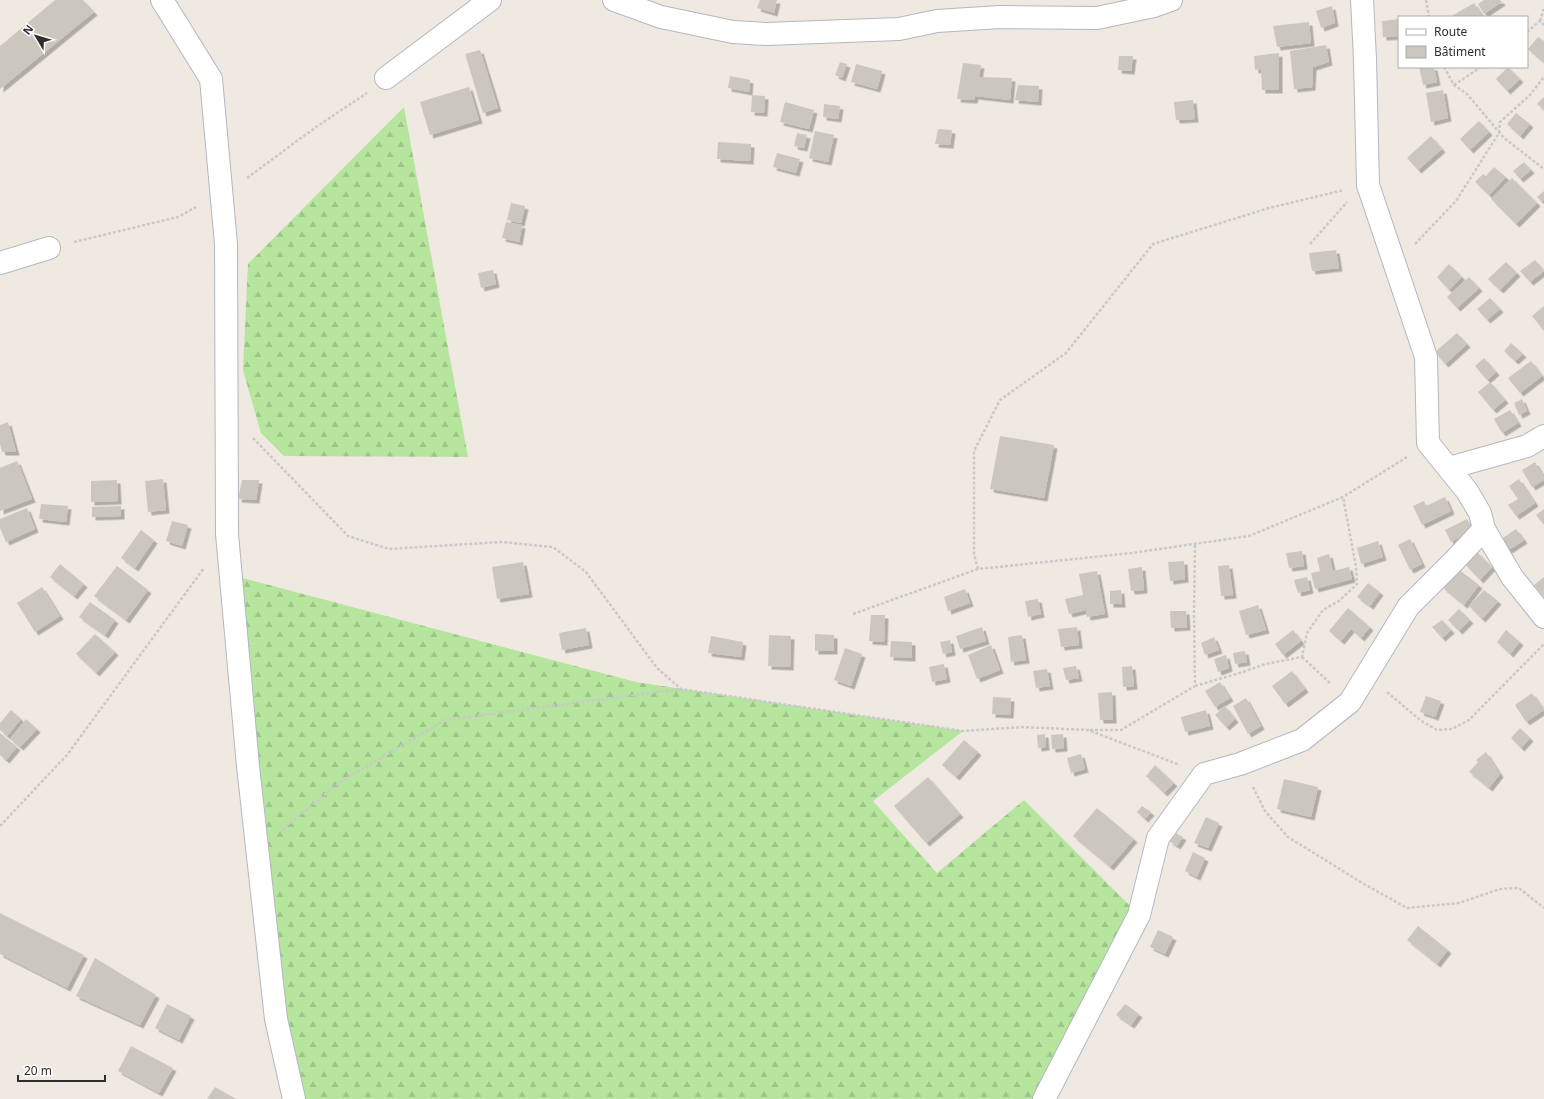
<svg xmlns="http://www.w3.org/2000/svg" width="1544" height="1099" font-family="'Noto Sans',sans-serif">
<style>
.forest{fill:url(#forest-firs)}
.building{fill:#cbc7bf;filter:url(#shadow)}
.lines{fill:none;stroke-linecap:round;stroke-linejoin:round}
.minor-casing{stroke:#b4b7c1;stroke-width:24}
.path{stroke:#c9c9c9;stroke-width:2.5;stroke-dasharray:3 2;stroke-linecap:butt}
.minor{stroke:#fff;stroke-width:22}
</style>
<defs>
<pattern id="forest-firs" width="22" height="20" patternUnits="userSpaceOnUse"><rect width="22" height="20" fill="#b6e59e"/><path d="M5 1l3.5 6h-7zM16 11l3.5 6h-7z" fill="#9dc588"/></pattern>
<filter id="shadow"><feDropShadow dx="3.5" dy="3.5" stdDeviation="0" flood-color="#0004"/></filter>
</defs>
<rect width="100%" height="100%" fill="#efe9e1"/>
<g class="forest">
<path d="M404 107 468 457 284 456 261 433 243 370 248 264Z"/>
<path d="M231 575 636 682 963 731 873 801 937 873 1024 800 1139 915 1044 1099H294Z"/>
</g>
<g class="building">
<path d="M55 0H83L94 12 0 89V46Z"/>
<path d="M760 0H777L774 13 757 8Z"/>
<path d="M1484 0H1500L1502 2 1484 14 1478 4Z"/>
<path d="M1474 3 1483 17H1450Z"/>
<path d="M1332 6 1335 23 1321 28 1316 11Z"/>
<path d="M1399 19V36L1383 37 1382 21Z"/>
<path d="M1309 22 1311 43 1277 47 1273 26Z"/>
<path d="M1538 37 1544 41V63L1528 49Z"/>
<path d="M1326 45 1329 62 1313 67 1312 87 1294 89 1290 51Z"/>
<path d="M480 50 498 108 483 113 465 54Z"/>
<path d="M1279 53V90H1262L1261 69 1255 70 1254 56Z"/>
<path d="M1119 56H1133L1131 71 1118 70Z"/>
<path d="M840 62 847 64 842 78 835 75Z"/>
<path d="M963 63 981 65 979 77 1012 78 1010 100 975 96 974 100 957 99Z"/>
<path d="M856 64 882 71 877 89 851 82Z"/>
<path d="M1419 67H1434L1437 82 1423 85Z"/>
<path d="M1508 67 1520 79 1507 91 1496 79Z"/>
<path d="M730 76 750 80 749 92 728 88Z"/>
<path d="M1018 85 1039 86 1038 102 1015 100Z"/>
<path d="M469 87 479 120 430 135 420 102Z"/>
<path d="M1443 90 1448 118 1431 122 1426 93Z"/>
<path d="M752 95 765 96 764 113 751 112Z"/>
<path d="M1544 97V110L1537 104Z"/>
<path d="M1193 100 1195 119 1176 120 1174 102Z"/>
<path d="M785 102 814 110 809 129 780 122Z"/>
<path d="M824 104 840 106 838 119 823 117Z"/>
<path d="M1516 113 1530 124 1520 136 1507 124Z"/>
<path d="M1479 121 1489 132 1470 150 1460 139Z"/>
<path d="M938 129 952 130 950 145 935 144Z"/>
<path d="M815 131 834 135 828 162 809 158Z"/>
<path d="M797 133 807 135 804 148 794 146Z"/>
<path d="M1431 136 1442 149 1418 170 1407 158Z"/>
<path d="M718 142 751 144 750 161 717 159Z"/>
<path d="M777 153 800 159 796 173 773 167Z"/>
<path d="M1524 162 1531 170 1520 179 1513 171Z"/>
<path d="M1494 167 1506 177 1489 195 1475 182 1483 174 1486 176Z"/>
<path d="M1512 178 1537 203 1516 224 1491 199Z"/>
<path d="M1544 191V200L1542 202 1537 197Z"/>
<path d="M511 203 525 206 521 223 507 220Z"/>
<path d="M506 222 522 225 519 242 502 238Z"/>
<path d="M1336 250 1339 268 1312 271 1309 253Z"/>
<path d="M1535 260 1544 271 1530 282 1520 271Z"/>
<path d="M1506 262 1517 273 1500 290 1488 279Z"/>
<path d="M1449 264 1462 277 1449 290 1437 277Z"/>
<path d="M493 270 496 284 481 288 478 273Z"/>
<path d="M1469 277 1479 288 1457 308 1447 297Z"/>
<path d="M1490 298 1500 309 1487 320 1477 309Z"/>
<path d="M1544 306V331L1532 316Z"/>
<path d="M1457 333 1467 344 1445 364 1435 352Z"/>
<path d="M1511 343 1523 354 1515 361 1504 351Z"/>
<path d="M1484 358 1496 372 1487 380 1475 366Z"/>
<path d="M1531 361 1542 376 1520 393 1508 378Z"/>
<path d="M1490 382 1505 400 1493 410 1478 392Z"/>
<path d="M1522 399 1527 411 1519 415 1514 403Z"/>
<path d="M1510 410 1518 423 1502 433 1494 419Z"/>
<path d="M8 422 16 452H2L0 444V425Z"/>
<path d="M1000 436 1054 445 1044 498 990 489Z"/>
<path d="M17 461 32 499 0 511V468Z"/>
<path d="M1535 462 1544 477V480L1532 487 1522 470Z"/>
<path d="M163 479 166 510 148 512 145 481Z"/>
<path d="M1519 479 1535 503 1516 516 1508 505 1518 499 1509 486Z"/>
<path d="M117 480 118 501 91 502V481Z"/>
<path d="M242 480H259L256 500 238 499Z"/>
<path d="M1445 497 1451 511 1422 525 1413 506 1424 501 1426 506Z"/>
<path d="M41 504 68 506 66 522 39 519Z"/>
<path d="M121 506V516L92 517V507Z"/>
<path d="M27 508 35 529 6 542 0 528V519Z"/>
<path d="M1544 509V525L1536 515Z"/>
<path d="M1467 519 1473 530 1451 542 1445 530Z"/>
<path d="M172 521 188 525 182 546 166 541Z"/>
<path d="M1516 529 1524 540 1504 553 1497 542Z"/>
<path d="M141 530 154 540 135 568 121 558Z"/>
<path d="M1410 539 1422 564 1410 570 1398 545Z"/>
<path d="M1378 541 1383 557 1361 564 1357 548Z"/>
<path d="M1302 551 1304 566 1289 568 1286 553Z"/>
<path d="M1477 552 1492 567 1480 580 1465 564Z"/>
<path d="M1329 554 1333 571 1349 567 1352 579 1315 589 1311 573 1320 571 1317 558Z"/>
<path d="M1184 561 1185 579 1170 581 1168 562Z"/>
<path d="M523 562 529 594 497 599 492 567Z"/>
<path d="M60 564 84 584 74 596 50 577Z"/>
<path d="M1229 565 1233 595 1221 596 1218 566Z"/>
<path d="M117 566 148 590 126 620 94 596Z"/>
<path d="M1142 567 1144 590 1131 591 1128 569Z"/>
<path d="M1458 569 1479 585 1464 605 1443 588Z"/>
<path d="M1097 571 1105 614 1087 617 1086 610 1069 614 1065 599 1083 595 1079 574Z"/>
<path d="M1307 577 1310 590 1298 593 1294 580Z"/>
<path d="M1544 577V597L1534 585Z"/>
<path d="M1368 583 1380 592 1370 606 1357 597Z"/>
<path d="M42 587 60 616 35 632 17 603Z"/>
<path d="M965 589 970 603 948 611 944 597Z"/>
<path d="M1121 590 1122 604H1110V591Z"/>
<path d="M1484 590 1498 601 1482 619 1469 606Z"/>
<path d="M1038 599 1041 614 1028 617 1025 601Z"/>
<path d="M90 602 115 620 105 635 79 617Z"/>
<path d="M1258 605 1266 630 1246 635 1239 611Z"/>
<path d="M1348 608 1370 627 1361 638 1351 629 1341 641 1329 631Z"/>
<path d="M1459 609 1470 620 1459 631 1448 620Z"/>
<path d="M1170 611H1186L1187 627 1171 628Z"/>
<path d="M871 615H885L884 642 869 641Z"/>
<path d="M1442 620 1451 630 1442 638 1432 627Z"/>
<path d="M982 627 986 641 960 649 956 636Z"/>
<path d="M1077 627 1079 645 1061 647 1058 629Z"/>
<path d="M586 628 589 645 562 650 559 633Z"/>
<path d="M1293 630 1301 641 1283 655 1275 644Z"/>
<path d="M1506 630 1520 642 1510 654 1497 642Z"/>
<path d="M95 634 115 652 96 673 76 654Z"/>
<path d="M815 634 834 635V651H815Z"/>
<path d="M769 635 791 636 790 667 768 666Z"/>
<path d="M1022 635 1026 660 1011 662 1008 637Z"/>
<path d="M711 636 743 642 741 657 708 653Z"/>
<path d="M1214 637 1219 650 1205 655 1201 643Z"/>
<path d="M950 640 952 652 943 654 940 642Z"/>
<path d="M891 641 912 642V658L890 657Z"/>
<path d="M991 645 1000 670 977 679 968 655Z"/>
<path d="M845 648 862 654 851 686 834 680Z"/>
<path d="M1245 651 1247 662 1235 664 1233 653Z"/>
<path d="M1226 655 1229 668 1218 672 1214 659Z"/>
<path d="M944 664 947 679 932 682 929 667Z"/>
<path d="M1076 666 1079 678 1066 680 1063 668Z"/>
<path d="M1132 666 1134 686 1123 687 1122 667Z"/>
<path d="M1047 669 1050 686 1036 688 1033 671Z"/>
<path d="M1292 671 1305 689 1285 704 1272 686Z"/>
<path d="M1220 682 1230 698 1215 707 1205 691Z"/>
<path d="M1112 692 1113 720H1100L1098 693Z"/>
<path d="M1532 693 1544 710 1526 722 1515 705Z"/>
<path d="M1426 696 1441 701 1435 717 1420 712Z"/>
<path d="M993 697 1011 698 1010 715 992 714Z"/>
<path d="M1246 698 1261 726 1248 734 1233 706Z"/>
<path d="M1225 706 1235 719 1226 727 1215 715Z"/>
<path d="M11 710 21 719 7 736 0 730V723Z"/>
<path d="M1206 710 1210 726 1185 732 1181 717Z"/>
<path d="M26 719 37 729 20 747 10 739Z"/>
<path d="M1520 728 1530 738 1521 748 1511 738Z"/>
<path d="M0 733 17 747 6 760 0 755Z"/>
<path d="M1045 734 1046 747 1038 748 1037 735Z"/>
<path d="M1063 734 1064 748 1052 749 1051 735Z"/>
<path d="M964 740 978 752 956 777 942 765Z"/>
<path d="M1486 752 1500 774 1489 788 1469 772 1478 762 1476 760Z"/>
<path d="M1081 754 1085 769 1071 773 1067 758Z"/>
<path d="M1155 765 1174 783 1164 793 1146 776Z"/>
<path d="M928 777 960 814 926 843 894 806Z"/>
<path d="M1284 779 1318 787 1311 817 1277 809Z"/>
<path d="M1142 806 1151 812 1145 819 1137 812Z"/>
<path d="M1097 808 1134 839 1110 867 1073 836Z"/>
<path d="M1206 817 1219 823 1208 848 1194 843Z"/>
<path d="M1174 832 1183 837 1177 846 1169 841Z"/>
<path d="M1193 852 1205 858 1197 877 1185 871Z"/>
<path d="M0 913 84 955 67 988 0 954Z"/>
<path d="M1418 926 1448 950 1437 964 1407 940Z"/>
<path d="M1158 930 1173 937 1165 954 1150 947Z"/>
<path d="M95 958 156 995 140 1025 76 996Z"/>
<path d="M167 1004 191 1016 179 1040 155 1028Z"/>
<path d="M1125 1004 1139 1014 1131 1025 1116 1015Z"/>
<path d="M131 1046 173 1068 159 1093 118 1071Z"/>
<path d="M215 1087 236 1099H207Z"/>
</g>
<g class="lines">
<defs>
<g id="minor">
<path d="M162 0 211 79 226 244 227 534 248 766 276 1019 294 1099"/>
<path d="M614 0 661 17 733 32 766 34 899 29 937 21 1000 17 1097 18 1154 6 1171 0"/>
<path d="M1362 0 1365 59 1368 185 1426 357 1428 443 1467 491 1480 513 1484 529 1512 577 1544 617"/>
<path d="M386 78 490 0"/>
<path d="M0 263 49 248"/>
<path d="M1449 468 1527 446 1544 436"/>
<path d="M1044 1099 1139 915 1158 838 1204 774 1240 764 1302 740 1350 702 1408 607 1455 560 1484 529"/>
</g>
</defs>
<use href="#minor" class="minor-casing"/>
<g class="path">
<path d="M1426 0 1429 17"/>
<path d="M1540 21 1544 9"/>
<path d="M1527 32 1540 21 1544 25"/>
<path d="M1444 67 1454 85 1467 94 1504 138 1544 169"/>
<path d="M1454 85 1481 67"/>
<path d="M247 178 316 127 367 93"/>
<path d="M74 242 178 217 196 207"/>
<path d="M1310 244 1347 202"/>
<path d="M1415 244 1456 201 1499 133 1500 122 1530 95 1544 77"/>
<path d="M253 438 348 536 389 549 501 542 553 547 586 572 657 668 681 689 963 731 1022 727 1088 730 1180 765"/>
<path d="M978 569 974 554V451L1000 400 1066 353 1153 244 1269 208 1344 190"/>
<path d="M853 614 978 569 1132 553 1249 536 1343 497 1407 457"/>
<path d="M1302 657 1331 684"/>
<path d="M1195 686 1243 672 1265 664 1302 657 1307 633 1323 610 1339 601 1357 584 1356 567 1343 497"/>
<path d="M1387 692 1420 720 1437 730 1452 729 1469 720 1544 644"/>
<path d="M1090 730H1121L1195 686 1194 613 1195 544"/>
<path d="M1253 787 1265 811 1288 837 1364 884 1407 908 1459 903 1500 889 1519 888 1544 908"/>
<path d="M0 826 67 755 204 568"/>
<path d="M282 830 340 782 445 720 681 689"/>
</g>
<use href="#minor" class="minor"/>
</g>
<rect x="1398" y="16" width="130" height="52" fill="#ffffff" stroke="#ababab"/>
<rect x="1406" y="29" width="20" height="6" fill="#ffffff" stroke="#ababab"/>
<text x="1434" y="36" font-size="12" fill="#2e2e2e">Route</text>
<rect x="1406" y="46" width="20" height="12" fill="#cbc7bf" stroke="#ababab"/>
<text x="1434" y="56" font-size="12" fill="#2e2e2e">Bâtiment</text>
<g transform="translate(36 36) rotate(308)" stroke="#ffffff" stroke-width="3" paint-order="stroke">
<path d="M0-3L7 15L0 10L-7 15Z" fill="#2e2e2e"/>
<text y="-6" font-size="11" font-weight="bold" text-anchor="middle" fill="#2e2e2e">N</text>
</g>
<path d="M18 1075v6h87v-6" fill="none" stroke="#2e2e2e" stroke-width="2"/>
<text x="24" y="1075" font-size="12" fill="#2e2e2e" stroke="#ffffff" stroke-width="3" paint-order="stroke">20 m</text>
</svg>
